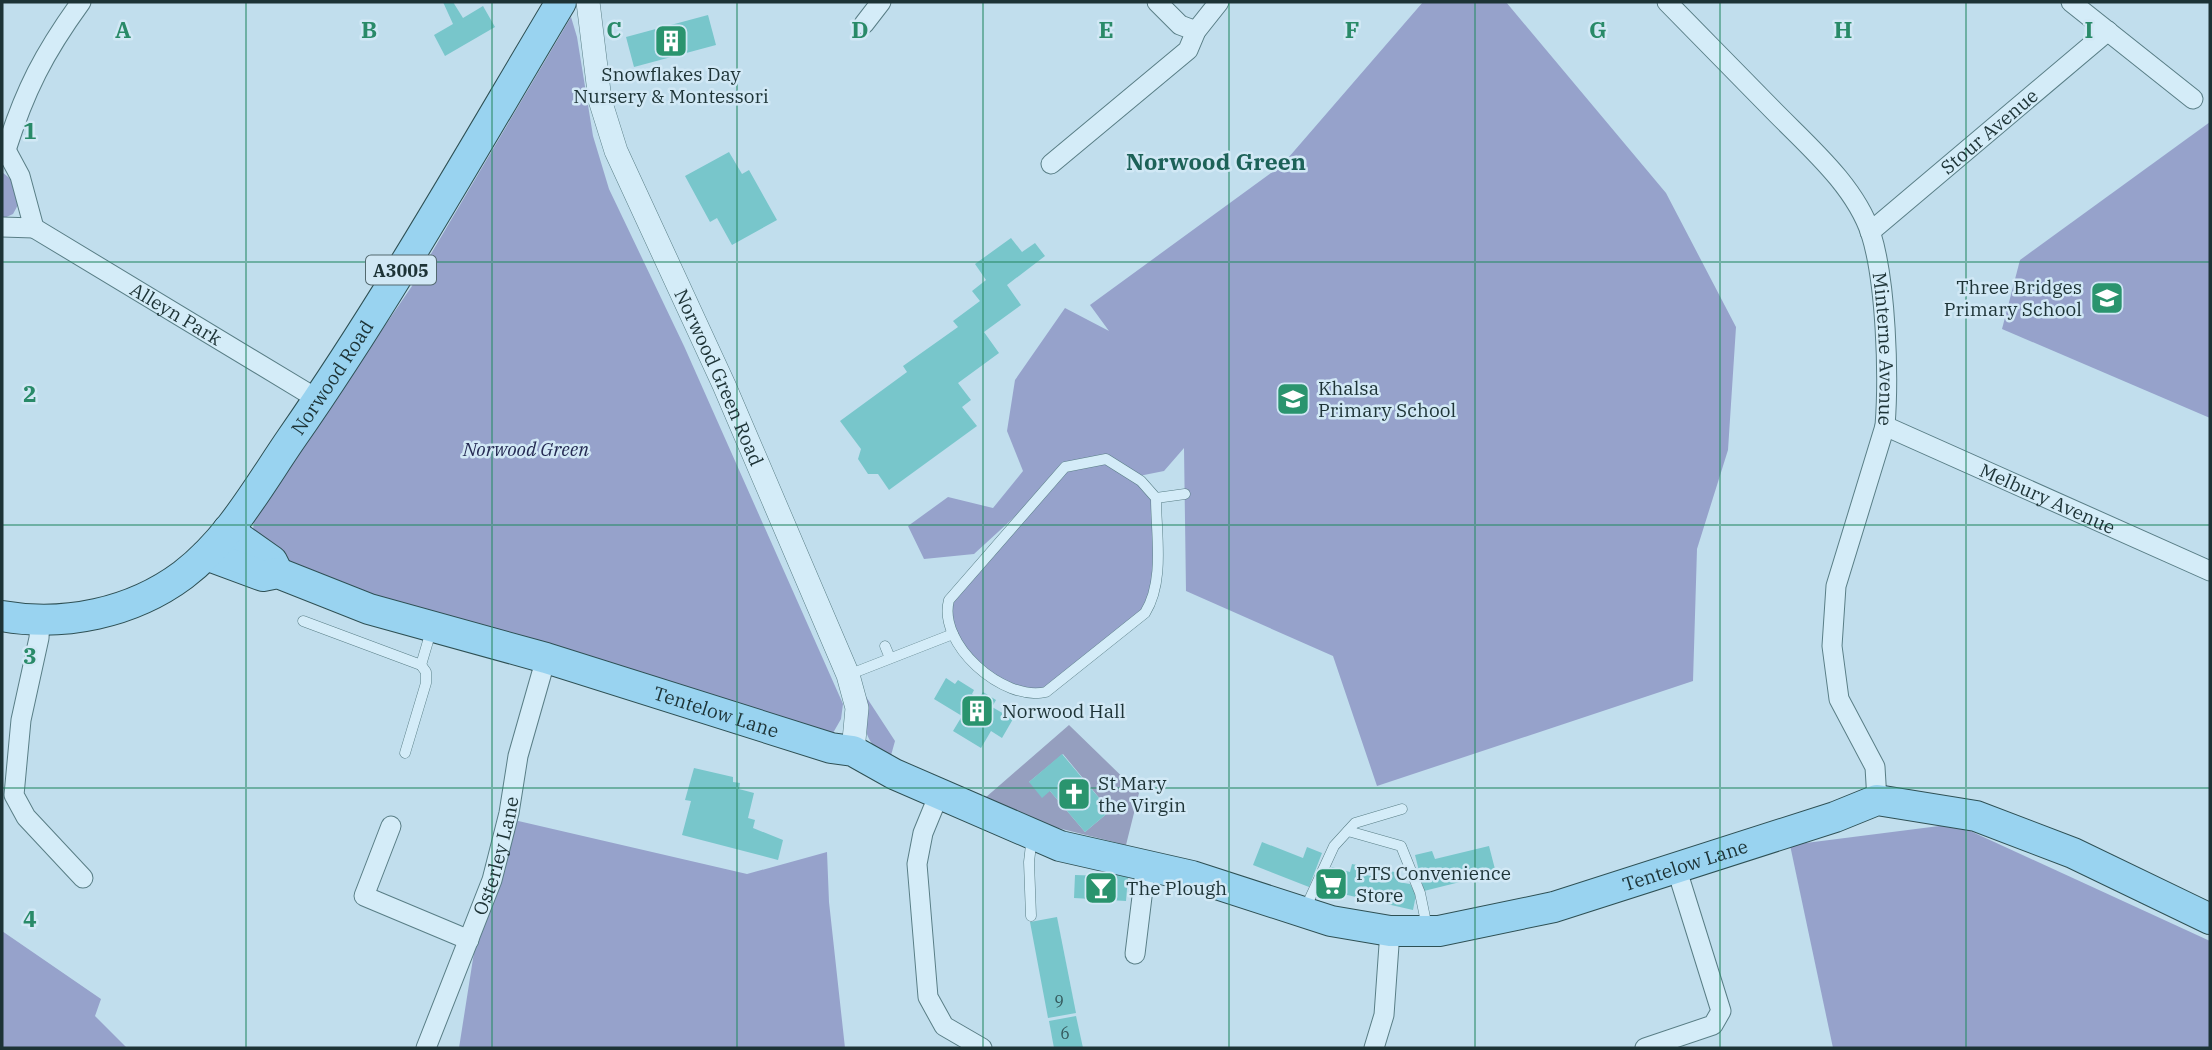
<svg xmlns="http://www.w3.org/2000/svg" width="2212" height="1050" font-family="'IBM Plex Serif',serif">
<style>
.green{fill:#96a2cb}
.cemetery{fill:#959fbf;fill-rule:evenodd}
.building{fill:#78c6cb}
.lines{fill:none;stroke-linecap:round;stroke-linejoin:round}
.service-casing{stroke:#597e86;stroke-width:11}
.minor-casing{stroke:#597e86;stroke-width:21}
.tertiary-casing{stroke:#597e86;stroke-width:24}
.primary-casing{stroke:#2e5054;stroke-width:32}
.service{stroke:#d4ecf8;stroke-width:10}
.minor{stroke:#d4ecf8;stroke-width:19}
.tertiary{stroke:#d4ecf8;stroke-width:23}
.primary{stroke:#99d3f0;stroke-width:30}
.grid{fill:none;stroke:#298a68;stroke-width:2;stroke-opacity:0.55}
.labels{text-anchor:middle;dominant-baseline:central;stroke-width:5;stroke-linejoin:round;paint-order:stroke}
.number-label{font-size:16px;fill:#34585b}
.shield{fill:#d1e8f5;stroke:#53696f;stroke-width:2}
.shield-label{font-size:18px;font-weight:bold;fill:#1d3336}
.poi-label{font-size:19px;fill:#1d3336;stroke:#d1e8f5;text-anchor:start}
.street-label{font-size:19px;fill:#1d3336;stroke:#d1e8f5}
.park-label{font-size:19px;font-style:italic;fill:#242952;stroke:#d1e8f5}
.quarter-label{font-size:23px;font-weight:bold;fill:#1d6258;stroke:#d1e8f5}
.grid-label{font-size:23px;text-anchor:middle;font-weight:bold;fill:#298a68;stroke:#d1e8f5;stroke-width:5;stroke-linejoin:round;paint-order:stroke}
</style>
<rect width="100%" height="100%" fill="#c1deed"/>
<g class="green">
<path d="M1423 2H1506L1666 193 1736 327 1728 450 1697 549 1693 681 1377 786 1333 656 1186 591 1184 448 1164 471 1134 477 1156 498 1153 600 1058 684 1032 695 992 679 953 634 946 610 1044 490 974 554 924 559 908 526 948 497 993 508 1023 471 1007 431 1015 380 1065 308 1109 331 1090 305 1282 165Z"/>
<path d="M571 17 577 37 593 136 609 189 684 346 843 704 841 719 833 733 822 735C728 707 634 678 541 650 469 628 298 588 253 532L254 517 412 286Z"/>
<path d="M2210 122V418L2002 329 2020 260Z"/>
<path d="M2 172 13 181 19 203 13 214 2 219Z"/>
<path d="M863 692 895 741 890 759C860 741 865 724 863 692Z"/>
<path d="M514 820 747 874 827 852 829 902 845 1048H459L475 946Z"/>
<path d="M1955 824 2210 941V1048H1833L1790 845Z"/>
<path d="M2 931 101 999 95 1016 127 1048H2Z"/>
</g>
<path class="cemetery" d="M1069 725 1139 793 1126 845 1038 823 985 798ZM1063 754 1110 811 1085 832 1050 791 1029 782Z"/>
<g class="building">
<path d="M443 2H453L463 18 483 6 495 27 445 56 434 35 453 24Z"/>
<path d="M708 15 716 45 634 67 626 37Z"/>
<path d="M729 152 742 174 749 170 777 220 732 245 717 218 710 222 685 176Z"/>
<path d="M1011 238 1022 252 1035 243 1045 256 1007 285 1021 305 984 332 999 353 958 383 971 400 962 407 977 426 889 490 878 474H868L858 459 861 449 840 421 907 372 903 366 958 327 953 321 980 301 972 291 986 280 975 264Z"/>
<path d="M946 678 955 684 958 680 974 690 972 694 979 698 983 692 996 700 992 707 1013 719 1002 738 991 731 981 748 953 731 962 716 934 699Z"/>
<path d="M1062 754 1110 811 1085 832 1050 791 1042 798 1029 782Z"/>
<path d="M694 768 733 777V782L740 783 739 789 754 793 748 818 755 820 753 828 783 840 778 860 682 835 691 801 685 800Z"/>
<path d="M1262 842 1303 858 1307 847 1322 853 1309 887 1253 865Z"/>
<path d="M1489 846 1496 873 1424 891 1415 855 1432 851 1435 859Z"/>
<path d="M1352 864 1367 867 1366 875 1382 878 1384 870 1400 873 1398 882 1410 884 1416 895 1413 910 1321 889 1322 879 1332 867 1350 872Z"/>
<path d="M1104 872 1128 877 1126 901 1074 898 1075 875 1104 876Z"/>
<path d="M1057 917 1076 1013 1048 1018 1030 922Z"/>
<path d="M1076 1016 1083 1048H1054L1049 1021Z"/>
</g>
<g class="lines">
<defs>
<g id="service">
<path d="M1156 498 1141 481 1106 459 1065 467 949 600C937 644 1003 702 1046 692L1145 613C1165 581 1156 535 1156 498L1185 494"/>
<path d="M303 621 421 665 431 631"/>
<path d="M885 646 890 658"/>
<path d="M848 675 953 634"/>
<path d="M405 753 426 683V672L421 665"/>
<path d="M1348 831 1401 846 1420 893 1427 927"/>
<path d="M1305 909 1334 846 1355 823 1402 809"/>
<path d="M1031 916 1029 862 1032 836"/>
</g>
<g id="minor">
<path d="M1157 2 1180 25 1196 31"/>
<path id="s1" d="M1667 2C1702 38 1737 73 1772 109 1807 145 1855 185 1871 234 1886 282 1889 375 1885 426L1836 586 1832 646 1839 699 1875 767 1877 800"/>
<path d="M2071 2 2193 99"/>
<path d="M864 24 881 2"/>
<path d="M6 150C25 90 44 53 81 2"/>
<path d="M1051 164 1188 50 1196 31 1219 2"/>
<path d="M2 227 34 228 20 176 6 150"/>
<path id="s2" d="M34 228 319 400"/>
<path id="s3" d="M1870 232 2108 31"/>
<path id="s4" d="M1885 426 2210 571"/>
<path d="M40 620 39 638 21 720 14 795 26 817 83 878"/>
<path d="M939 794 923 833 917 864 928 997 944 1026 982 1048"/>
<path d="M391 826 364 896 469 940"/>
<path d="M1135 954 1146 864"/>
<path id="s5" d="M426 1048 492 880 509 813 518 756 546 658"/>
<path d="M1374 1048 1384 1015 1390 931"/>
<path d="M1645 1048 1713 1025 1721 1011 1676 867"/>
</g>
<g id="tertiary">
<path id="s6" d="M588 2 600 100 616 151 724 385 848 675 857 708 853 751"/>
</g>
<g id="primary">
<path d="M228 530 272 561 278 573"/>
<path id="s7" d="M206 555 263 576 278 573 369 609 546 658 831 748 853 751 894 774 1060 846 1192 876 1331 921 1390 931H1439L1554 907 1835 817 1877 800 1976 816 2073 853 2210 919"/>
<path id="s8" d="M2 616C64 627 132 613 183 575 230 539 258 487 291 439 389 298 473 149 561 2"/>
</g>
</defs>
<use href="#service" class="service-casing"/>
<use href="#minor" class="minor-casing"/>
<use href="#tertiary" class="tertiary-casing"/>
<use href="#primary" class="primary-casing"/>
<use href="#service" class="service"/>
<use href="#minor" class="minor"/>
<use href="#tertiary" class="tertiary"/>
<use href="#primary" class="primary"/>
</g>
<path class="grid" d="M246 2V1048M492 2V1048M737 2V1048M983 2V1048M1229 2V1048M1475 2V1048M1720 2V1048M1966 2V1048M2 262H2210M2 525H2210M2 788H2210"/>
<defs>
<symbol id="building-square" viewBox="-11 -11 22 22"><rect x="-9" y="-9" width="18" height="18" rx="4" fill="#2a946e" stroke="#d1e8f5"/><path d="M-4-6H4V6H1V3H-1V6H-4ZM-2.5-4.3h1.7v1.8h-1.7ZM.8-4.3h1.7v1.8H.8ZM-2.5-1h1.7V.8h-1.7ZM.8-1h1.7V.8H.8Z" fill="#fff"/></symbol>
<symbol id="school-square" viewBox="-11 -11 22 22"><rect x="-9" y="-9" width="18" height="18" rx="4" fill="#2a946e" stroke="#d1e8f5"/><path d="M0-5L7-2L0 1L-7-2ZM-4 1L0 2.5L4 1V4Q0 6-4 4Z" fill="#fff"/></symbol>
<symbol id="church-square" viewBox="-11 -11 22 22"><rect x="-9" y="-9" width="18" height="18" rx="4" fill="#2a946e" stroke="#d1e8f5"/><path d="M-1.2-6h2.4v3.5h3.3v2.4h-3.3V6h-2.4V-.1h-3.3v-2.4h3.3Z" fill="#fff"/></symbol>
<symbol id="supermarket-square" viewBox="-11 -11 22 22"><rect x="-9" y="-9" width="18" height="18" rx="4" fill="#2a946e" stroke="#d1e8f5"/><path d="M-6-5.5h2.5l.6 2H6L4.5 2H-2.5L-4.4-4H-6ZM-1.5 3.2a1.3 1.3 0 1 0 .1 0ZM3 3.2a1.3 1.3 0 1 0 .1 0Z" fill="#fff"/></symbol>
<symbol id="bar-square" viewBox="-11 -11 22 22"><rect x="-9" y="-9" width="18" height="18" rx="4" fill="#2a946e" stroke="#d1e8f5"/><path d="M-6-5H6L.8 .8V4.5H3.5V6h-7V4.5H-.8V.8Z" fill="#fff"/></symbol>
</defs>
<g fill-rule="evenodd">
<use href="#building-square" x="652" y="22" width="38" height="38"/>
<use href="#school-square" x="2088" y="279" width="38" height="38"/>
<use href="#school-square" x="1274" y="380" width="38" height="38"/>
<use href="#building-square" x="958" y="692" width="38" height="38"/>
<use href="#church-square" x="1055" y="775" width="38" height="38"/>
<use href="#supermarket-square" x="1312" y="865" width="38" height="38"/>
<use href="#bar-square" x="1082" y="869" width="38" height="38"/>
</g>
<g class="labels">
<g class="number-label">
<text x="1059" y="1001">9</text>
<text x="1065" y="1033">6</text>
</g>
<rect class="shield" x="366" y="255.5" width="70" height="29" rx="5"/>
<g class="shield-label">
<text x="401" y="270">A3005</text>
</g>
<g class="poi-label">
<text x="671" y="74" text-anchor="middle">Snowflakes Day<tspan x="671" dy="22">Nursery &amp; Montessori</tspan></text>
<text x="2082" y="287" text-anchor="end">Three Bridges<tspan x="2082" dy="22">Primary School</tspan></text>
<text x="1318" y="388">Khalsa<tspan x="1318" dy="22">Primary School</tspan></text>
<text x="1002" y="711">Norwood Hall</text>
<text x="1098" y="783">St Mary<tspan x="1098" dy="22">the Virgin</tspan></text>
<text x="1356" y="873">PTS Convenience<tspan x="1356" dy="22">Store</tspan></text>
<text x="1126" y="888">The Plough</text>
</g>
<g class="street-label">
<text stroke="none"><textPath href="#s3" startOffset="156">Stour Avenue</textPath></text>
<text stroke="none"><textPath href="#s2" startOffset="166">Alleyn Park</textPath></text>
<text stroke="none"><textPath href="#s1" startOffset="427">Minterne Avenue</textPath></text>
<text stroke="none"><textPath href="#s8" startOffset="439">Norwood Road</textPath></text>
<text stroke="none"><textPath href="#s6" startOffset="401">Norwood Green Road</textPath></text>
<text stroke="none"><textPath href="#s4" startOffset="178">Melbury Avenue</textPath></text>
<text stroke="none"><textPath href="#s7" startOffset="536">Tentelow Lane</textPath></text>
<text stroke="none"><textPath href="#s5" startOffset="205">Osterley Lane</textPath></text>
<text stroke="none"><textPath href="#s7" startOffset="1552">Tentelow Lane</textPath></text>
</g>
<g class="park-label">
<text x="526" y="449">Norwood Green</text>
</g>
<g class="quarter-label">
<text x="1216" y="161">Norwood Green</text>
</g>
</g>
<g class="grid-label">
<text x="123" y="38">A</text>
<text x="369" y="38">B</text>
<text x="614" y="38">C</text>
<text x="860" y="38">D</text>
<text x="1106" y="38">E</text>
<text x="1352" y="38">F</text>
<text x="1598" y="38">G</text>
<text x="1843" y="38">H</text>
<text x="2089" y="38">I</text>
<text x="30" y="139">1</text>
<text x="30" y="402">2</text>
<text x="30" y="664">3</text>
<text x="30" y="927">4</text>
</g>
<rect width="2212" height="1050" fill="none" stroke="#1d3336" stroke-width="7"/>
</svg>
